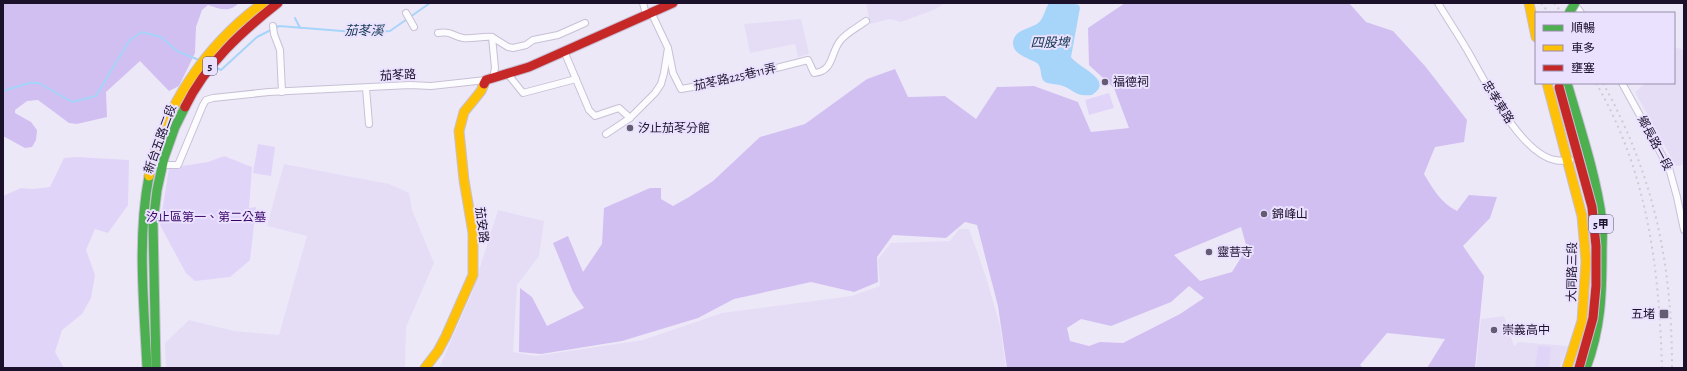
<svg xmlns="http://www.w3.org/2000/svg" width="1687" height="371" font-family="'Alegreya Sans','Noto Sans TC',sans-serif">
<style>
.built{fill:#e5ddf6}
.green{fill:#e0d4f8}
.forest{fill:#d1bff2;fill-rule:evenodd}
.water{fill:#a7d4f9}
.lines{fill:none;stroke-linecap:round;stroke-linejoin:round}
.stream{stroke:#a7d4f9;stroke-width:2}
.street-casing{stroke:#c8c0d5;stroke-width:8}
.fast-casing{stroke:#c8c0d5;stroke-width:11}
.slow-casing{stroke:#c8c0d5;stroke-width:11}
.jam-casing{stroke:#c8c0d5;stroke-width:11}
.street{stroke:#fcfcfe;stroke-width:6}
.fast{stroke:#4caf50;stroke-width:9}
.slow{stroke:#ffc107;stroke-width:9}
.jam{stroke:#c62828;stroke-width:9}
.rail{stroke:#ceccd1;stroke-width:2;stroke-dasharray:2 4;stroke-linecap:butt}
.fast-bridge-casing{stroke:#c8c0d5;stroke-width:11;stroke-linecap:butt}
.jam-bridge-casing{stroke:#c8c0d5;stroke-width:11;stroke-linecap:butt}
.fast-bridge{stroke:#4caf50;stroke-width:9}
.jam-bridge{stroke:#c62828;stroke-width:9}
.poi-dot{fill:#645c73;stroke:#eae1ff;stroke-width:1.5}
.labels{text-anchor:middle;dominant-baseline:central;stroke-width:4;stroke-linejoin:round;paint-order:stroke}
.shield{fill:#eae1ff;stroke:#594f6b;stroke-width:1}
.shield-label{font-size:11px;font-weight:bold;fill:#1b112b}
.street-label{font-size:12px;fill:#1b112b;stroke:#eae1ff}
.poi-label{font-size:12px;fill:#1b112b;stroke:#eae1ff;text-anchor:start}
.park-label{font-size:12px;fill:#370365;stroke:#eae1ff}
.water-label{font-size:13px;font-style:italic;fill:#11364e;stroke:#eae1ff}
</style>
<rect width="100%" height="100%" fill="#ede8f8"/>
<g class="built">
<path d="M866 3H945L936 9 901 22 890 19 870 24Z"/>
<path d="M801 19 809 54 798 57 795 44 750 53 744 24Z"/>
<path d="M1674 47 1684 50V165L1676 166 1635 92 1646 83H1674Z"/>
<path d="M284 164 389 184 409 193 412 210 434 263 406 327 405 368H166L165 343 189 320 234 331 279 335 307 236 267 226Z"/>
<path d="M498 210 544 221 539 256 517 285 513 352 536 356 643 340 722 313 852 296 880 286 878 259 891 243 950 241 959 229H969L986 277 1000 326 1006 368H439L472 293Z"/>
<path d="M1504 316 1514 346 1519 342 1568 346 1560 368H1476L1481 319Z"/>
</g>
<g class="green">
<path d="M1109 93 1114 108 1089 115 1085 100Z"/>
<path d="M258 144 275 147 271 176 253 173Z"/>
<path d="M224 156 252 167 249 208 256 207 250 260 230 277 195 281 186 273 160 225 169 168 208 162Z"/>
<path d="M77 157 129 160 128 205 108 233 95 229 86 250 95 275 91 298 82 314 62 330 55 352 64 368H3V196L21 188 33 189 50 187 64 158Z"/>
<path d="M1538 346 1551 347 1549 368H1535Z"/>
</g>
<g class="forest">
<path d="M3 3H239C229 13 220 9 208 5L202 10 196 27 195 53 179 86 169 91 140 61 106 92 107 117 77 124 69 123 38 100 27 101 15 110V113L31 122 37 130 36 140 32 147 25 148 3 136Z"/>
<path d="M1125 3H1349L1366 22 1393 31 1425 66 1467 120 1464 142 1435 147 1424 174C1433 189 1441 203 1457 211L1469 195 1497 197 1490 218 1463 246 1484 276 1475 368H1427L1445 339 1387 333 1360 365 1363 368H1007L998 306 977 225 965 222 946 238 893 235 877 257 878 282 854 292 811 282 734 299 698 318 622 341 541 354 519 352 520 288 532 297 547 326 584 308 573 292 553 243 568 236 583 272 602 244 604 208 650 188H661V199L673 206 689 197 713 181 760 137 805 124 867 79 895 69 908 97 945 96 976 119 997 87 1034 86 1078 102 1091 132 1129 128 1114 88 1089 65 1088 28ZM1241 227 1247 248 1232 272 1200 281 1174 255ZM1189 286 1204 298 1180 314 1123 343 1100 342 1089 346 1070 341 1067 328 1081 319 1111 326 1171 302Z"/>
</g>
<path class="water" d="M1049 3H1071L1079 5 1080 8 1071 57C1080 69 1115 80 1092 95 1074 97 1074 89 1060 85 1056 84 1049 84 1045 82 1039 78 1043 68 1037 63 1029 58 1012 55 1013 42 1015 27 1034 30 1041 20 1044 15 1046 8 1049 3Z"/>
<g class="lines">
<g class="stream">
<path d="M295 18 300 28"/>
<path d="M214 67 221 70 257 37 279 26 367 33 390 31 430 3"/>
<path d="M3 91 29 83H39L72 102 96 96 129 41 142 32 161 37 177 51 199 60"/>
</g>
<defs>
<g id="street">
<path d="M643 3 646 14"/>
<path d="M1438 3C1448 20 1460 37 1470 55 1486 83 1521 154 1555 160 1559 161 1565 161 1570 160"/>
<path d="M1574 3 1581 13"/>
<path d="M406 13 414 27"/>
<path d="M273 26 274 34 280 50 282 92"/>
<path d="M438 33C452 31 452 36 463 38 473 39 483 36 492 37L495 68 493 78"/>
<path d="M492 37 508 47 513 48 526 45 533 40 558 35 585 23"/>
<path d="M668 48 673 73 681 89 721 82 808 60 814 73C834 71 830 54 840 41 846 33 858 27 866 21"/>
<path d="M564 51 589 110 595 116 619 108 630 118"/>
<path d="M507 73 523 93 576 79"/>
<path d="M1622 83 1669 168 1677 197 1684 230"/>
<path d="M366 88 369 124"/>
<path d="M606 134 630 118 655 93 661 84 664 73 668 48 651 12"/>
<path d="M159 165H178L203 105 206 100 213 98 269 92 410 85 431 86 486 80"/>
</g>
<g id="fast">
<path d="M1567 83C1580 128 1596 175 1602 221 1603 231 1602 242 1602 252 1602 294 1601 328 1586 368"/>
<path d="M147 368C144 305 137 238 149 176"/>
<path d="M156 368 153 223 157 190 164 158 175 127 185 107"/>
</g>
<g id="slow">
<path d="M1529 3 1536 37"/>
<path d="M1547 83 1582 216 1586 261 1582 321 1567 368"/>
<path d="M149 176C163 107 207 44 263 3"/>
<path d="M425 368 438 351 446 336 473 275V233L464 180 459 131 464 112 481 91 484 84"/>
</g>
<g id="jam">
<path d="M484 84 486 80 529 67 673 3"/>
<path d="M185 107C206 64 241 32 278 3"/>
</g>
</defs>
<use href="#street" class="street-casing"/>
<use href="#fast" class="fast-casing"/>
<use href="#slow" class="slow-casing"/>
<use href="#jam" class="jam-casing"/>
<use href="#street" class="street"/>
<use href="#fast" class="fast"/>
<use href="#slow" class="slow"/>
<use href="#jam" class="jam"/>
<g class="rail">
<path d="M1541 3 1549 13"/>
<path d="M1554 3 1562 13"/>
<path d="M1596 83C1648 173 1659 267 1662 368"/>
<path d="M1603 83C1654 176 1672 262 1672 368"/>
</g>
<defs>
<path id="fast-bridge" d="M1569 13 1575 3"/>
<path id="jam-bridge" d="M1559 87 1592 207 1596 246V286L1593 318 1579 368"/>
</defs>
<use href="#fast-bridge" class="fast-bridge-casing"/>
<use href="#jam-bridge" class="jam-bridge-casing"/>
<use href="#fast-bridge" class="fast-bridge"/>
<use href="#jam-bridge" class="jam-bridge"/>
</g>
<g class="poi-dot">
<circle cx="1105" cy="82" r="4"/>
<circle cx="630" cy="128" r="4"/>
<circle cx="1264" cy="214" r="4"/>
<circle cx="1209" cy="252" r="4"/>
<rect x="1659" y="309" width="10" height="10" rx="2"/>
<circle cx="1494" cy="330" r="4"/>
</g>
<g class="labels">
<g class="shield">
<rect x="203" y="57" width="14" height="18" rx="3"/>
<rect x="1589" y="215" width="24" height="18" rx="3"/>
</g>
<g class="shield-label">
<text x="210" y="66">5</text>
<text x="1601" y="224">5甲</text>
</g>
<g class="street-label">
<text transform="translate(398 75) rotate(-3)">茄苳路</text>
<text transform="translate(735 77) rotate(-13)">茄苳路225巷11弄</text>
<text transform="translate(1498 102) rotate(58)">忠孝東路</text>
<text transform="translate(160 139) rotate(-70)">新台五路二段</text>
<text transform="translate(1655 143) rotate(62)">鄉長路一段</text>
<text transform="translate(482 225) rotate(83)">茄安路</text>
<text transform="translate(1572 272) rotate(-89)">大同路三段</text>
</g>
<g class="poi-label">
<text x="1113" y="82">福德祠</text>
<text x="638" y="128">汐止茄苳分館</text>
<text x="1272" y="214">錦峰山</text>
<text x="1217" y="252">靈菩寺</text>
<text x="1655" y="314" text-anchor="end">五堵</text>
<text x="1502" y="330">崇義高中</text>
</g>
<g class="park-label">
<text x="206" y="217">汐止區第一、第二公墓</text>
</g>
<g class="water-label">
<text x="364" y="31">茄苳溪</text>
<text x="1050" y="43">四股埤</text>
</g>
</g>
<rect width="1687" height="371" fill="none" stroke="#1b112b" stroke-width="8"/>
<rect x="1535" y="12" width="140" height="72" fill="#eae1ff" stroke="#978eaa"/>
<rect x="1543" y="25" width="20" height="6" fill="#4caf50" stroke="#978eaa"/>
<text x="1571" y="32" font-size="12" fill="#1b112b">順暢</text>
<rect x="1543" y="45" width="20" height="6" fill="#ffc107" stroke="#978eaa"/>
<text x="1571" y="52" font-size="12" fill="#1b112b">車多</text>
<rect x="1543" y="65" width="20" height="6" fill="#c62828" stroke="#978eaa"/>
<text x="1571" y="72" font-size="12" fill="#1b112b">壅塞</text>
</svg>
